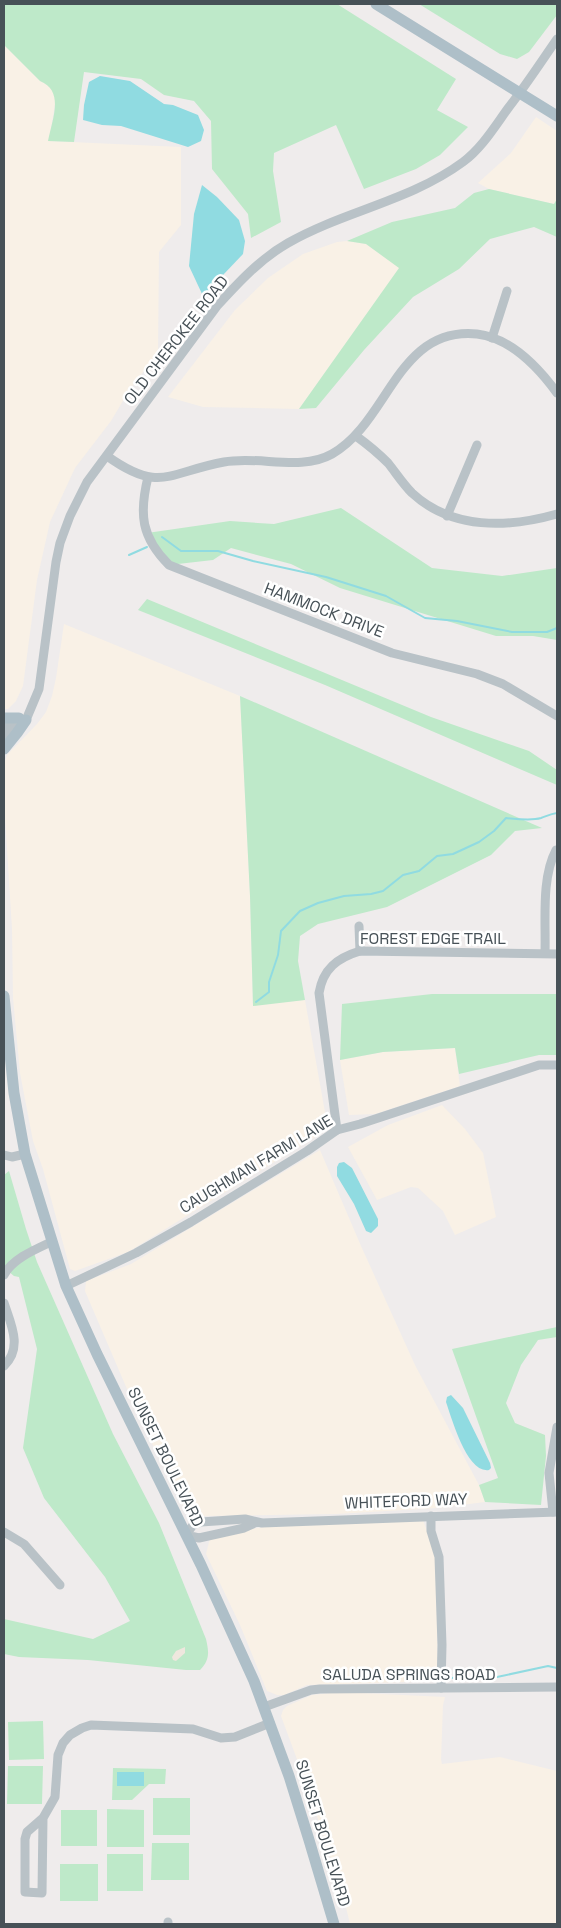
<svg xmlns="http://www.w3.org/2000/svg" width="561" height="1928" font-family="'Space Grotesk',sans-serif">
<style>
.commercial{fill:#f9f1e6}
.green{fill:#bee9c9}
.sand{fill:#efe7de}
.water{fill:#90dbe1}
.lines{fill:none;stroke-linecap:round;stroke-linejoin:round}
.stream{stroke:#90dbe1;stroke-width:2}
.minor{stroke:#b9c2c7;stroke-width:9}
.major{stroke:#aebfc8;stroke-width:11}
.labels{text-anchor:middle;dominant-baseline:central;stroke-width:5;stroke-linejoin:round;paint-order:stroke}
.street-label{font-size:16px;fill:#475157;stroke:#fff}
</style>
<rect width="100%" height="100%" fill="#efecec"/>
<g class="commercial">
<path d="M4 45 40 81 46 84 53 90 56 98 49 141 181 147V225L159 252 158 353 130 389 111 421 75 468 50 522 37 580 23 686 16 701 8 709H4Z"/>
<path d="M536 117 557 131V199L554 204 489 189 478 183 511 153Z"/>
<path d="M347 241 366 244 400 268 299 409 203 407 168 397 235 310 268 278 303 254 337 242Z"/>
<path d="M64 624 240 696 250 896 253 1005 305 1000 328 1129 128 1252 75 1271 70 1269 43 1169 33 1141 20 1073 13 998 12 929 4 801V764L7 755 37 724 46 712 52 696 56 678Z"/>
<path d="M455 1048 460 1086 375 1114 349 1115 340 1060 383 1052Z"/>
<path d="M442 1105 465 1129 483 1153 496 1217 455 1235 443 1211 418 1188 411 1187 377 1200 348 1147 388 1125Z"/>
<path d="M320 1150 361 1246 415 1365 479 1485 485 1502 438 1508 336 1514 199 1516 187 1511 184 1508 139 1417 85 1291 86 1281 131 1264Z"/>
<path d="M423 1520 436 1556 438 1681 307 1685 284 1695H277L267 1691 240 1625 206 1554 210 1538 215 1534 272 1526Z"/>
<path d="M339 1692 445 1697 443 1705 441 1760 442 1764 500 1757 557 1771V1924H350L344 1899 308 1789 281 1716 283 1710 287 1706 312 1695Z"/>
</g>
<g class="green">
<path d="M4 4H337L456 79 437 110 468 127 440 155 416 169 364 189 336 125 274 153 273 171 281 222 251 238 248 214 212 169 211 121 194 101 164 95 141 79 84 72 74 142 48 141C52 120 65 91 40 81L4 45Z"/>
<path d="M419 4H557V15L529 52 517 59 500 54Z"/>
<path d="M489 189 554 204 557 199V237L534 227 490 239 459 269 413 297 364 350 316 408 299 409 399 268 366 244 347 241 392 222 455 208 474 193Z"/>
<path d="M341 508 432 568 502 576 557 568V640L533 636H496L340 588 291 564 231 548 213 560 169 565 147 533 230 521 274 524Z"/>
<path d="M147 599 431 717 529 751 557 770V785L325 685 138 610Z"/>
<path d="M240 696 542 828 515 831 491 855 387 907 318 924 300 936 298 961 305 1000 253 1006 250 896Z"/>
<path d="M432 994H557V1055H539L459 1074 455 1048 383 1052 340 1060 342 1004Z"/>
<path d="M9 1171 26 1229 37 1262 113 1434 159 1523 206 1639C209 1652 210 1660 200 1670H186L88 1660 19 1657 4 1654V1619L93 1639 130 1621 105 1577 44 1498 23 1448 37 1349 19 1277 14 1276 8 1271 4 1272V1175Z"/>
<path d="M557 1327V1337L538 1340 521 1365 506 1403 515 1423 545 1435 546 1456 541 1505 485 1502 479 1485 498 1478 452 1349Z"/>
<path d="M43 1721 44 1759 9 1760 8 1722Z"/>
<path d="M8 1766H43L42 1804H7Z"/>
<path d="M113 1768 166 1769 165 1784H149L132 1800H112Z"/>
<rect x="153" y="1798" width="37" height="37"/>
<path d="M107 1809 144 1810V1847H107Z"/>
<rect x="61" y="1810" width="36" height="36"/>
<path d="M152 1843H189V1880H151Z"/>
<rect x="107" y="1854" width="36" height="37"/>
<rect x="60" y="1864" width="38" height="37"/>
</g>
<path class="sand" d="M185 1647V1653L176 1661 173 1660 172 1657 176 1651Z"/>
<g class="water">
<path d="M100 76 130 81 164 104 173 105 198 115 204 130 201 141 188 147 121 126 102 125 83 120 84 105 89 82Z"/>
<path d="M202 185 217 197 239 220 245 241 243 254 203 296 189 266 194 214Z"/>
<path d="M344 1162 352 1168 378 1219V1226L371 1233 366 1231 354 1204 337 1176V1167L339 1163Z"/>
<path d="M451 1395 463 1408 490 1463 491 1468 489 1470C467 1474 452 1419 446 1402L447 1397Z"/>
<rect x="117" y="1772" width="27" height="14"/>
</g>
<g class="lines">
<g class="stream">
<path d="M162 537 181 551H218L253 561 326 577 386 596 425 618 457 621 512 632H547L557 628"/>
<path d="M129 555 147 547"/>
<path d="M256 1002 269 992V982L278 955 281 931 300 911 318 903 344 896 371 894 383 891 403 875 419 871 437 856 453 854 479 842 494 831 506 818C517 819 531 821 541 818 547 816 550 814 557 813"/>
<path d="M447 1678 497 1677 548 1666 557 1668"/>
<path d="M412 1679 436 1678"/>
</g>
<g class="minor">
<path d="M492 338 507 291"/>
<path d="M356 436C367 444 378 453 388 463 396 473 403 484 412 493 452 530 508 528 557 514"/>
<path d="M107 456C160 494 169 472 224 462 259 455 300 472 332 454 389 422 397 326 477 334 511 338 538 367 557 393"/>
<path d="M148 477C139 514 141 537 169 565L392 653 477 674 503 684 557 716"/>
<path d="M447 516 477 445"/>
<path d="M4 727 19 718"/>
<path d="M4 736 26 720 39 689 56 562 60 543 70 516 87 482 217 306C238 283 260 259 288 243 344 211 410 201 463 162 482 148 495 126 509 107 526 85 541 62 557 39"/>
<path d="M359 926 360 951"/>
<path d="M545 953C546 921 541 878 556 850"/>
<path d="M337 1130 319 993C323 969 337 958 360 951L557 954"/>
<path d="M4 1155 12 1157 25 1154"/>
<path d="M4 1275C12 1259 36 1249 51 1242"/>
<path d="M66 1286 136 1253 191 1222 307 1151 337 1130 360 1124 539 1065H557"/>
<path d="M4 1303C11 1324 23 1348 4 1366"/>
<path d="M553 1512 549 1473 557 1427"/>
<path d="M431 1516V1531L439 1557 442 1645 441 1688"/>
<path d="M257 1522 244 1528 199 1538 186 1535 193 1525 201 1522 245 1519 262 1523 557 1512"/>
<path d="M4 1532 24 1544 60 1585"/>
<path d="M264 1707 311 1690 320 1689 557 1687"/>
<path d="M43 1818 42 1893 25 1892V1839L27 1832 43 1818 55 1797 58 1755 63 1743 70 1735 82 1728 91 1725 193 1729 221 1738 235 1737 270 1723"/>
<path d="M168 1922V1924"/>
</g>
<g class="major">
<path d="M376 4 557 116"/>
<path d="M4 718H19"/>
<path d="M4 749 17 733 26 720"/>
<path d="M4 996 14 1093 25 1154 66 1286 97 1354 201 1565 254 1681 289 1776 309 1840 334 1924"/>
</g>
</g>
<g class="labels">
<g class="street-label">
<text transform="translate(176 340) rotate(-52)">OLD CHEROKEE ROAD</text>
<text transform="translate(324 610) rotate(21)">HAMMOCK DRIVE</text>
<text x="433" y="938">FOREST EDGE TRAIL</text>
<text transform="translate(256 1164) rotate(-31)">CAUGHMAN FARM LANE</text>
<text transform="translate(166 1457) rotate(64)">SUNSET BOULEVARD</text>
<text transform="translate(406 1501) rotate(-2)">WHITEFORD WAY</text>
<text x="409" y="1674">SALUDA SPRINGS ROAD</text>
<text transform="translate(323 1833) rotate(73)">SUNSET BOULEVARD</text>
</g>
</g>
<rect width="561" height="1928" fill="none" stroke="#475157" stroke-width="10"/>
</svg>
